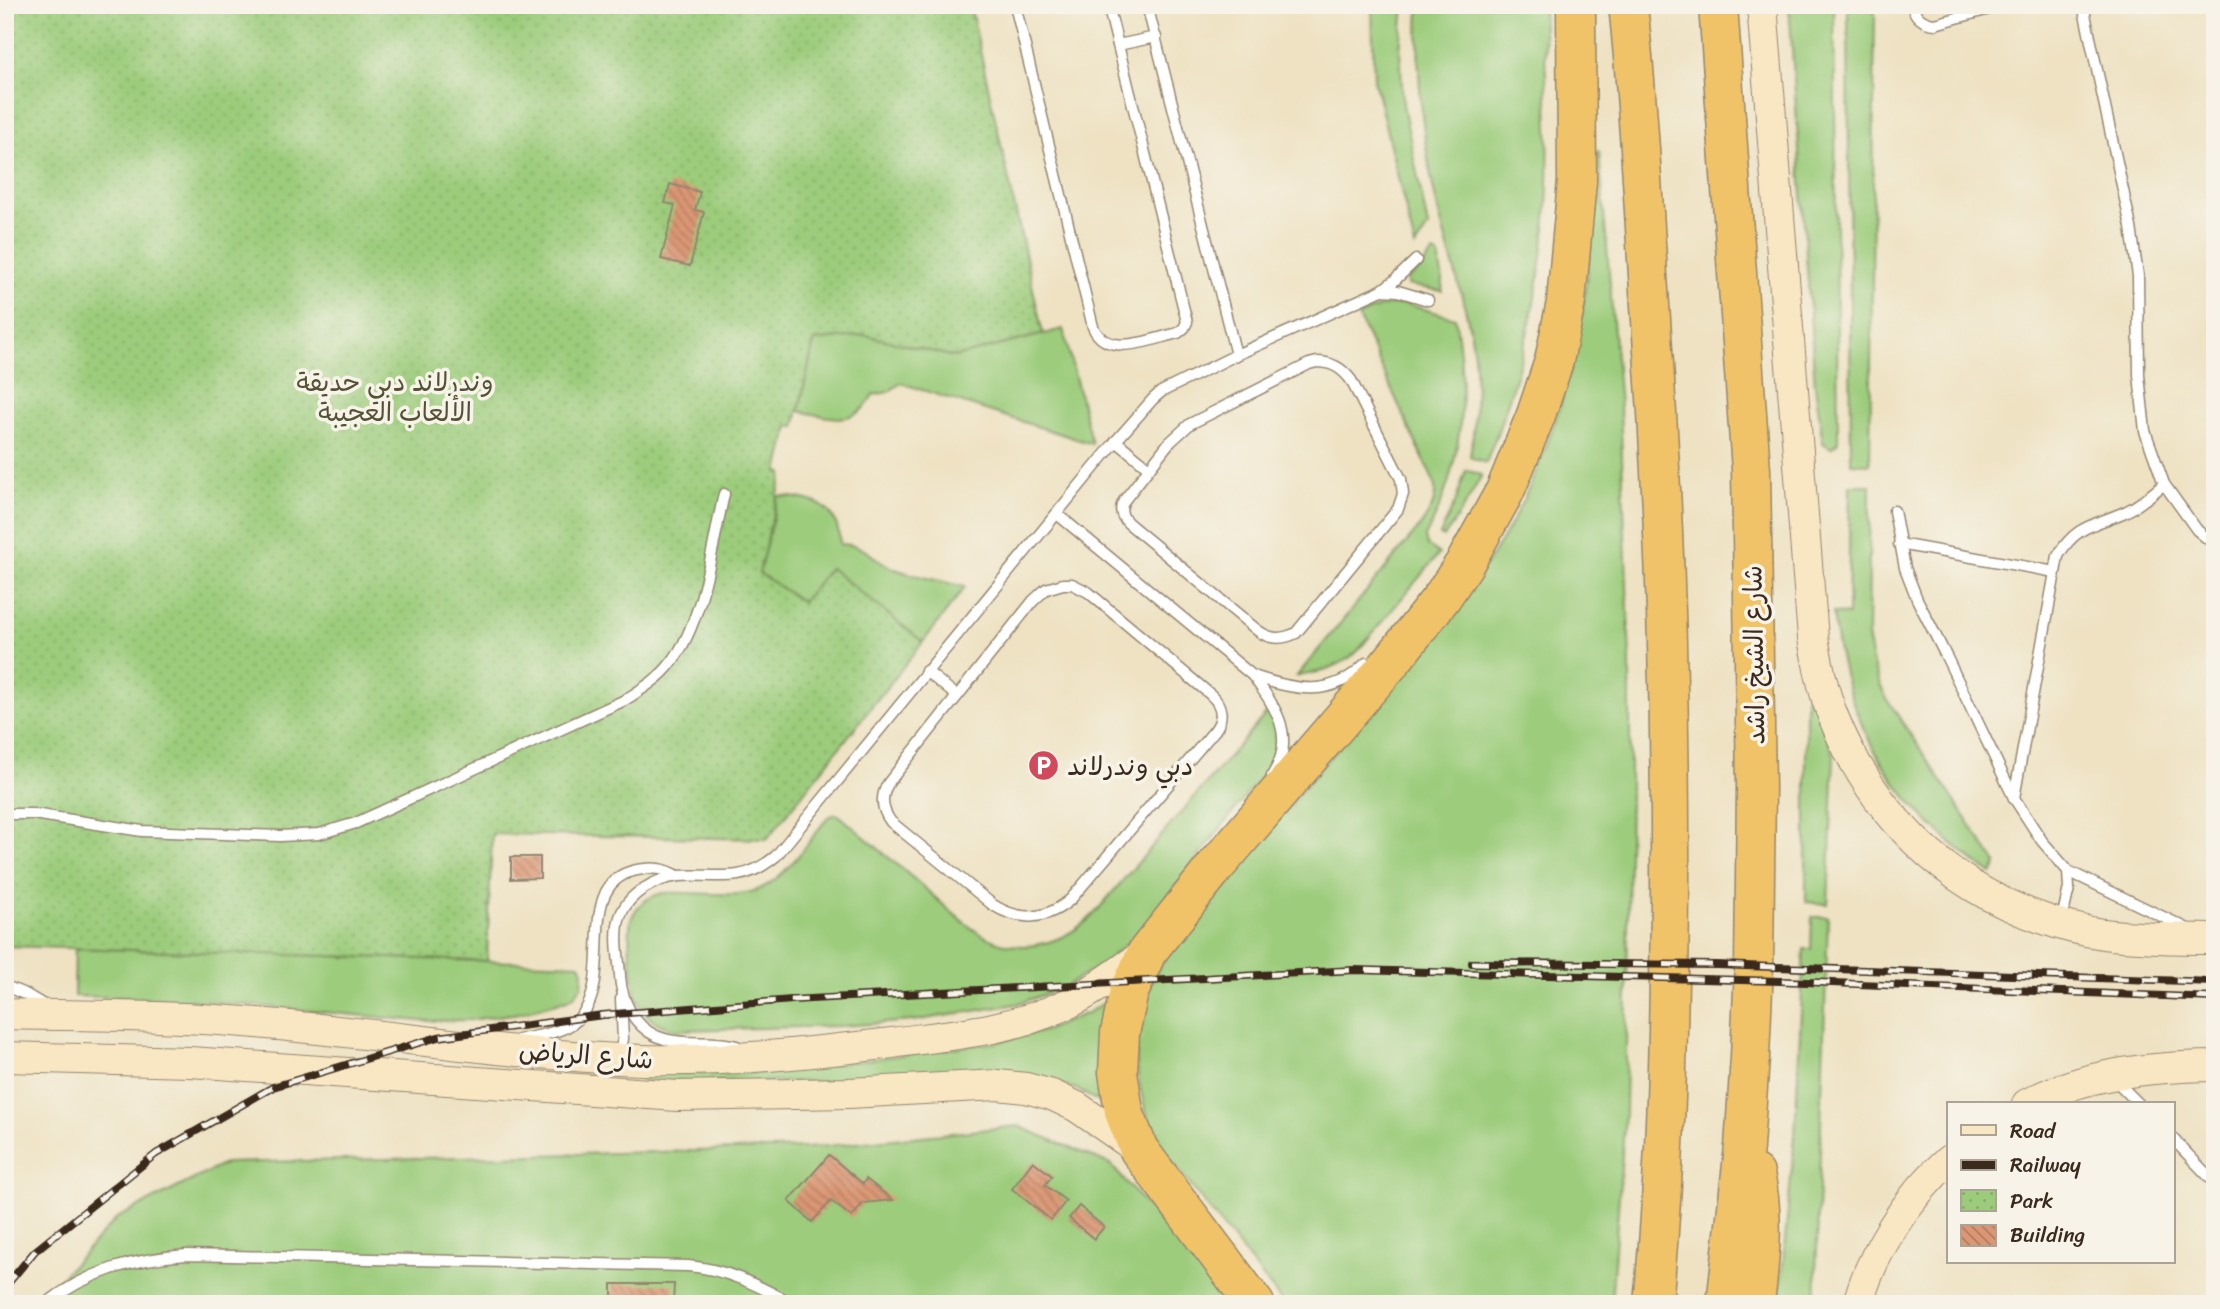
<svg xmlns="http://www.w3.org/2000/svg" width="2220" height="1309" font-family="Sriracha,'Playpen Sans Arabic',sans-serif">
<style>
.green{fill:#9ccc7b;stroke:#6c7b4c;stroke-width:2}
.park{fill:url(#park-dots);stroke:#6c7b4c;stroke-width:2}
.building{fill:url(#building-back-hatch)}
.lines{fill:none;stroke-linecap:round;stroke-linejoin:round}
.lane-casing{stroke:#948670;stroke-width:13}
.secondary-casing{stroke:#948670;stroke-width:32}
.highway-casing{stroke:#948670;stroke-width:41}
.lane{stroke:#fff;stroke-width:10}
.secondary{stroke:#f9e7c3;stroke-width:30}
.highway{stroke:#f1c369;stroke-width:38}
.rail-casing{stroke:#3b2a1e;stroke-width:8}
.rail{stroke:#f7f3e8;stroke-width:5;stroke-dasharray:16;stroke-linecap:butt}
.labels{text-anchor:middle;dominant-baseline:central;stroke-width:7;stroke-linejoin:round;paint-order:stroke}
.park-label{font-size:26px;fill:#535235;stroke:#f7f3e8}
.street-label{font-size:26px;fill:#3b2a1e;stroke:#f7f3e8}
.poi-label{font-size:26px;fill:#3b2a1e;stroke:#f7f3e8;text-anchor:start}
</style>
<defs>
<pattern id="park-dots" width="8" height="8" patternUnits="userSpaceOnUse" patternTransform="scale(1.75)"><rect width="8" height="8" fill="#9ccc7b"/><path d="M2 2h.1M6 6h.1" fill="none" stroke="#87af6a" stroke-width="1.8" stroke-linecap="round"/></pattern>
<pattern id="building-back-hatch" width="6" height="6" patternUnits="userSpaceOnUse" patternTransform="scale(1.75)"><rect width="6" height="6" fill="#db9774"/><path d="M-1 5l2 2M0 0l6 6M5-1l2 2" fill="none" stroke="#b37b5f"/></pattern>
</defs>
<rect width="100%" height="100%" fill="#f7f3e8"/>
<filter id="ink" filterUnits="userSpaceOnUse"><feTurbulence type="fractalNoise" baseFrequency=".0143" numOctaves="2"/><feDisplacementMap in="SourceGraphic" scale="14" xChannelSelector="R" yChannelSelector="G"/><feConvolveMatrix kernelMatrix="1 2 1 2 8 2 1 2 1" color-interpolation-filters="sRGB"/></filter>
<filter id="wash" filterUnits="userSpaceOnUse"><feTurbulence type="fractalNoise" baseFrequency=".00686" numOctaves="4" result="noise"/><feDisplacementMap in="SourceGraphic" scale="28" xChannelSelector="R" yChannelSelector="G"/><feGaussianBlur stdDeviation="1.57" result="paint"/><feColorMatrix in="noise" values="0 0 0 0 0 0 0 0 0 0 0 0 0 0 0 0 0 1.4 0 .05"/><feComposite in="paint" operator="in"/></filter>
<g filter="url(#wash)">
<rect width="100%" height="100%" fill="#eee2c3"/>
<g class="green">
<path d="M1372 5H1404L1400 50 1403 105 1428 227 1415 247 1374 79Z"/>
<path d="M1419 5H1543C1545 76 1552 148 1546 219 1539 304 1517 384 1486 463L1470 457C1477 413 1479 369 1469 325 1460 283 1445 243 1436 201 1422 137 1416 71 1419 5Z"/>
<path d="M1789 5H1834L1838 438V442L1831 448 1823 443 1815 385Z"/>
<path d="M1848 5H1875L1870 464 1851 463Z"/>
<path d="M1599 151 1620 406 1630 662V790L1625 1114 1611 1304H1284L1161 1148C1134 1095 1127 1035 1153 979 1159 966 1168 954 1175 942 1241 863 1307 785 1373 706 1424 645 1478 587 1515 516 1574 404 1594 277 1595 152Z"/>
<path d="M1433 253 1438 255 1443 280 1442 291 1407 285V279L1419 270Z"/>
<path d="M1394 304H1406L1455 318C1469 394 1463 468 1425 537L1427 545 1439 554 1356 653C1338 667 1320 673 1297 676L1421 525C1431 511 1438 500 1434 482L1358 316 1381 306Z"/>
<path d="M1063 329 1092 444 901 383 888 392 873 395C856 428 828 417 799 411L814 341 865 335 955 357Z"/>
<path d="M1466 470 1482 475 1464 507 1444 537 1440 535 1455 503Z"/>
<path d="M1850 485H1870L1868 633C1869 657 1875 677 1887 699L1997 865 1992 874C1897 810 1845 726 1833 613L1848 615Z"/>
<path d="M778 496C812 498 838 503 840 544 869 545 873 561 895 569 917 577 942 581 965 587L923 642 830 568 802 602 759 573Z"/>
<path d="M1806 691H1809L1834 755 1828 904 1806 902Z"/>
<path d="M1270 709C1278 730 1278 747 1268 767L1141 931 1104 963 1063 988 1017 1004 913 1021 842 1026 677 1030C664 1027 652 1022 644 1012 632 997 625 932 633 915 639 903 651 896 663 893 690 891 719 897 746 893 781 888 807 843 828 817L836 814 840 816C867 839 894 862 921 885 940 901 958 920 979 933 1018 958 1065 944 1095 913Z"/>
<path d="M1812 917H1828L1815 1304H1779L1795 1136 1804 949H1811Z"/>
<path d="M75 948 580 964 583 971 582 985 574 996 567 1000 519 1013 470 1020 421 1021 191 1000 74 996Z"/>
<path d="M1107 1001C1097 1039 1099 1067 1106 1106L1076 1089 1055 1083 641 1081V1072L737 1074 785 1071 998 1042 1044 1031 1087 1013Z"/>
<path d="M1018 1126 1110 1164 1183 1247 1227 1304H36L117 1218 226 1163 808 1148Z"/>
</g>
<path class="park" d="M5 5H970L1043 334 955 357 865 335 814 341 795 427 789 426 778 472 783 473 759 573 802 602 830 568 923 642 767 839 492 834 487 961 5 946Z"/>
<g id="blocks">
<g class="building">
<path d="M670 184 700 192 695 210 704 212 690 266 661 259 675 205 665 203Z"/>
<path d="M511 857H540V878L511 879Z"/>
<path d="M829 1155 863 1184 866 1179 893 1200 863 1203 852 1217 831 1201 812 1222 789 1201Z"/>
<path d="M1033 1161 1052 1176 1045 1185 1066 1201 1051 1220 1012 1189Z"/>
<path d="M1079 1206 1104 1227 1094 1239 1069 1218Z"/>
<path d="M612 1284H674L673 1304H612Z"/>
</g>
</g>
</g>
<g filter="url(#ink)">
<use href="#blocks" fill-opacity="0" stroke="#948670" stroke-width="2"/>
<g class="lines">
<defs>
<g id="lane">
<path d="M1015 5 1093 327C1107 359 1152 339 1178 333L1184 328 1187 322 1108 5"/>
<path d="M1147 5 1236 355"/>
<path d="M1912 5C1915 17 1923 23 1935 24L2004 5"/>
<path d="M2083 5 2131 227 2138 276 2139 375 2145 431 2164 484 2197 530 2215 545"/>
<path d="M1118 45 1156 37"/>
<path d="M1382 290 1398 291 1428 300"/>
<path d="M1317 362C1332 362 1342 368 1351 380L1401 479 1403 494 1398 509 1296 633C1282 640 1270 640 1257 630L1128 523C1120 515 1119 507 1126 498L1168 444 1190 424 1309 364Z"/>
<path d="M1116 441 1149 468"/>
<path d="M1894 511 1905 568 1917 599 1947 658 2014 798 2042 841 2068 871 2188 929"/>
<path d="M1057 514 1253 676C1276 708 1297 737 1272 776"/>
<path d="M1899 544 2055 572"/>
<path d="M1063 584H1072L1088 592 1211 695C1222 705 1224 718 1215 730L1071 899C1047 920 1020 922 993 905L891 822C881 809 880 796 889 782L1033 601 1046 589Z"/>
<path d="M926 671 957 696"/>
<path d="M1253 676C1295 690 1332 699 1366 663"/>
<path d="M2014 798 2058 556C2076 524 2097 525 2127 511 2141 504 2152 494 2164 484"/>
<path d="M5 814H33L142 831 280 836 319 834 356 823 625 700C642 689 659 679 671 663 704 621 712 545 724 494"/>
<path d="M2061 923 2069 888 2068 871"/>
<path d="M5 986 27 995 47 1007"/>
<path d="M518 1040C540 1035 567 1033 582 1015 615 974 573 882 637 870 653 867 664 868 678 876"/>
<path d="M737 1046C702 1037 662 1053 636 1020 626 1007 621 992 620 976 619 957 614 935 620 917 628 893 655 879 679 876 698 874 719 878 738 875 753 873 765 865 776 856L1116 441 1153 399 1161 392 1236 355 1382 290 1394 281 1416 260"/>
<path d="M619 1056 623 1039 621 999"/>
<path d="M2114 1079 2139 1104"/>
<path d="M2173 1139 2215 1183"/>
<path d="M46 1304C87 1271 135 1259 186 1255L688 1266C727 1269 759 1286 793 1304"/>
</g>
<g id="secondary">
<path d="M1762 5 1813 638C1818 665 1823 691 1833 716 1871 811 1943 885 2041 918 2060 925 2082 931 2103 934 2139 938 2178 939 2215 939"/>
<path d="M5 1014C89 1016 173 1015 257 1023 385 1034 513 1055 641 1060 725 1062 810 1053 892 1043 948 1035 1006 1031 1058 1008 1090 995 1118 972 1147 952"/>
<path d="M5 1057 190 1062 678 1096 849 1093 998 1085 1026 1088 1052 1095 1077 1107 1139 1150"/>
<path d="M2027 1104C2085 1073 2150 1067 2215 1066"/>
<path d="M1858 1304C1871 1253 1909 1195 1949 1160"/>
</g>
<g id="highway">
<path d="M1628 5C1639 105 1643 205 1650 305 1664 501 1671 696 1670 893 1669 1030 1666 1167 1653 1304"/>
<path d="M1718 5 1751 470 1756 787 1754 967 1750 1057 1744 1147 1726 1304"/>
<path d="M1755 1174C1765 1218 1760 1259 1755 1304"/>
<path d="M1255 1304 1139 1150 1124 1112 1118 1072 1120 1033 1129 992 1147 952 1215 867 1391 662 1442 597 1465 563 1505 491 1536 415 1554 361 1566 302 1577 181 1576 5"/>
</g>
</defs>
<use href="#lane" class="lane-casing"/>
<use href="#secondary" class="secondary-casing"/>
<use href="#highway" class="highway-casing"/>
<use href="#lane" class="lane"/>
<use href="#secondary" class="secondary"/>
<use href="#highway" class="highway"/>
<defs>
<g id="rail">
<path d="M1472 963 1717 965 2215 982"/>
<path d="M5 1287 35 1251 156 1154 273 1087 438 1037 603 1015 792 1000 1354 970 1781 981 2215 998"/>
</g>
</defs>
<use href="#rail" class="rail-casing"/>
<use href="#rail" class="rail"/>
</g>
</g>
<defs>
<symbol id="parking-disc" viewBox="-11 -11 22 22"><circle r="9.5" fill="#d1495b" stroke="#f7f3e8"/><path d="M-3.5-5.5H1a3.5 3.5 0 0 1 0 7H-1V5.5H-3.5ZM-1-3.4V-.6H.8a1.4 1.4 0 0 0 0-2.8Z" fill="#fff"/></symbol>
</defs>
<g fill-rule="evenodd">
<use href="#parking-disc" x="1026" y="748" width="35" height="35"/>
</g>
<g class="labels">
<g class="park-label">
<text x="395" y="382">وندرلاند دبي حديقة<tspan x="395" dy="30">الألعاب العجيبة</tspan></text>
</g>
<g class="street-label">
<text transform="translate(1754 655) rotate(-91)">شارع الشيخ راشد</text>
<text transform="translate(586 1055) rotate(4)">شارع الرياض</text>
</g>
<g class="poi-label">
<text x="1067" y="766">دبي وندرلاند</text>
</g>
</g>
<rect width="2220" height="1309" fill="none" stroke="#f7f3e8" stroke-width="28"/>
<rect x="1947" y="1102" width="228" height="161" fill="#f7f3e8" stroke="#aca397" stroke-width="2"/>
<rect x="1961" y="1125" width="35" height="10" fill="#f9e7c3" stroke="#aca397" stroke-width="2"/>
<text x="2010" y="1138" font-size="21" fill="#3b2a1e">Road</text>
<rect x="1961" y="1160" width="35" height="10" fill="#3b2a1e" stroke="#aca397" stroke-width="2"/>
<text x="2010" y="1172" font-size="21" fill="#3b2a1e">Railway</text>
<rect x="1961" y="1190" width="35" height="21" fill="url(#park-dots)" stroke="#aca397" stroke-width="2"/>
<text x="2010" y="1208" font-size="21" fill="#3b2a1e">Park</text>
<rect x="1961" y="1225" width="35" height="21" fill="url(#building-back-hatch)" stroke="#aca397" stroke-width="2"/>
<text x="2010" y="1242" font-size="21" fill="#3b2a1e">Building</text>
</svg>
